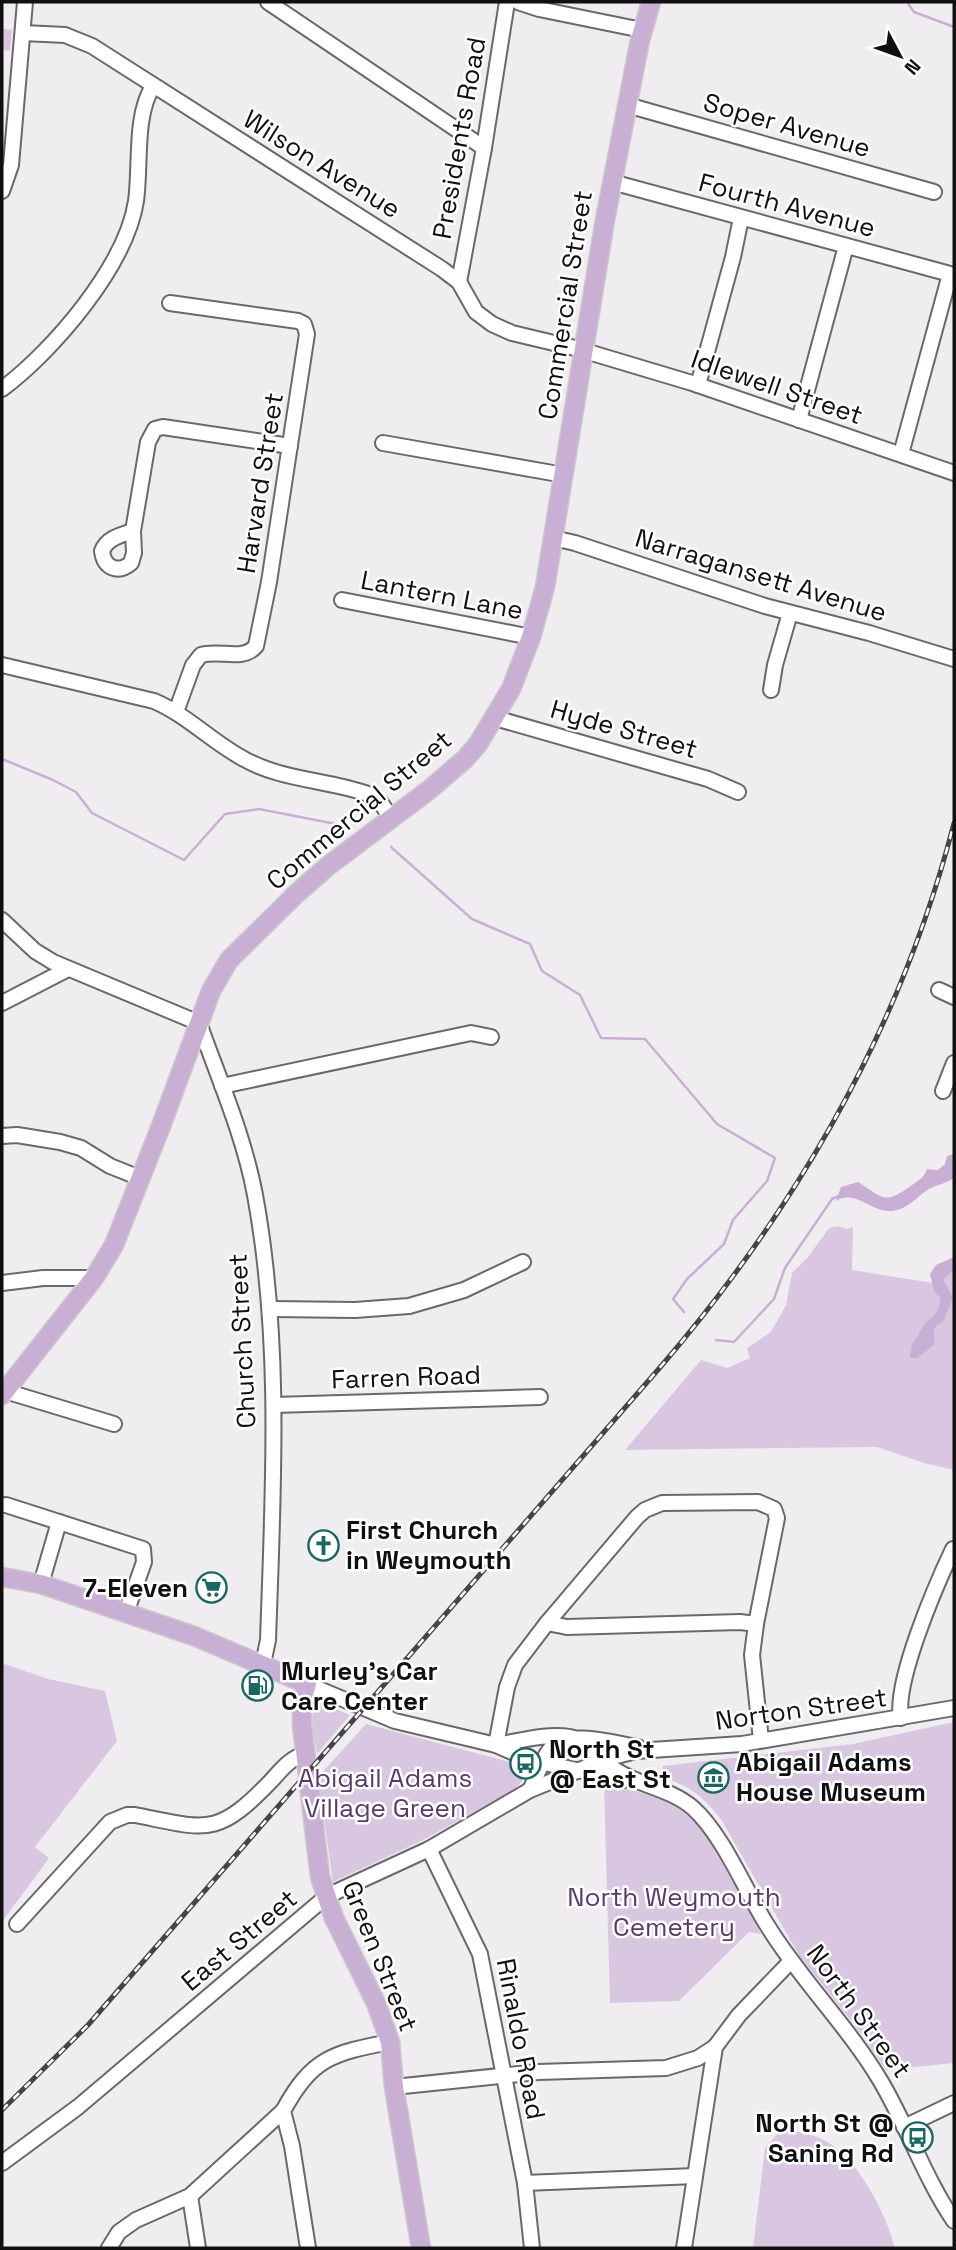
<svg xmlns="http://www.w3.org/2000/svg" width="956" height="2250" font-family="'Space Grotesk',sans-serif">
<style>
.green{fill:#d9c7e1}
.water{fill:#c9aed5}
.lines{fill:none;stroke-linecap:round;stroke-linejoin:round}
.stream{stroke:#c9aed5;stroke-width:2.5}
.minor-casing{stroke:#6b686c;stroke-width:18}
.major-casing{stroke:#cacacb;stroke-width:21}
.minor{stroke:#fff;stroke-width:14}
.major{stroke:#caafd5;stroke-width:18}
.rail-casing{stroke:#454446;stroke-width:5}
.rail{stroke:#fff;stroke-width:2.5;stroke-dasharray:8;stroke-linecap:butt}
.labels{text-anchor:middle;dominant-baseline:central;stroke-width:5;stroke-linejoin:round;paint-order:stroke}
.street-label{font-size:26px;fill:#101011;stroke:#fff}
.poi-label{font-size:26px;font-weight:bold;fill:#101011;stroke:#fff;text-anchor:start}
.park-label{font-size:26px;fill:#5b386a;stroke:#fff}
</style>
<rect width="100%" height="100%" fill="#f0edf1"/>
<g class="green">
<path d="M2 29 12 30 10 51 2 50Z"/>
<path d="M838 1226 846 1229 853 1227 852 1270 933 1283 934 1291 940 1298C939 1318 929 1315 922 1328 918 1336 919 1337 912 1343L935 1344 934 1330 953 1298 942 1279 954 1270V1470L924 1463 877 1447 625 1450 701 1360 727 1368 750 1358 747 1348 771 1332 786 1305 792 1273 808 1257 829 1228Z"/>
<path d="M2 1663 48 1679 105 1691 117 1741 35 1847 49 1858 2 1922Z"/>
<path d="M319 1702 350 1715 317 1754C315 1739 307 1713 319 1702Z"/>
<path d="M954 1722V2063L886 2070 854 2024 800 1957 722 1821C711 1806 699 1793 682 1785 674 1781 669 1780 662 1773L663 1766 853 1744Z"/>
<path d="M366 1724 521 1765 525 1769C525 1779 521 1784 512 1791L423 1840 333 1882 318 1777Z"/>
<path d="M604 1783C647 1794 680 1799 708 1837L761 1934 749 1932 679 2001 610 2003Z"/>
<path d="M789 2129C801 2133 815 2135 826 2141 858 2159 886 2213 895 2248H753L765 2148 777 2134Z"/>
</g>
<g class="water">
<path d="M954 1154V1178C947 1183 937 1185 929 1189 916 1197 909 1209 892 1211 871 1213 856 1189 836 1201L841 1187 858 1182C885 1199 884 1205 912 1185 919 1180 924 1178 927 1169L938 1170 945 1164 947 1156Z"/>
<path d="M954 1257V1270L943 1279 953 1298 943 1322 937 1325 934 1330 935 1344 917 1358H910L912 1343C919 1336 917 1336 922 1328 929 1315 939 1318 940 1298L934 1291 930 1274 936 1265Z"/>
</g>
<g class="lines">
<g class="stream">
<path d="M907 2 914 12 954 27"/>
<path d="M2 759 53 780 76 792 92 813 184 860 225 814 259 809 341 825"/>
<path d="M391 847 472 919 530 944 542 971 580 995 601 1038 645 1039 717 1124 775 1158 767 1181 733 1220 724 1244 687 1279 673 1299 684 1312"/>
<path d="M716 1340 734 1342 774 1299 785 1268 832 1199 841 1195"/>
</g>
<defs>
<g id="minor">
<path d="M268 2 484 148"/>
<path d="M518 2 539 9 642 30"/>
<path d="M23 33 65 35 92 46 442 269 459 282 476 312 492 324 512 333 575 348 692 383 954 473"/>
<path d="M627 105 934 192"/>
<path d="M612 182 950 274 901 454"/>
<path d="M2 191 11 165 25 2"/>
<path d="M459 282 484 148 507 2"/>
<path d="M170 303 298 321 304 324 307 334 269 582 256 646C242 662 220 649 201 655L193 665 176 712"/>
<path d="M698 385 733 257 741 218"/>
<path d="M2 389C53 351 126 266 136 201 141 166 134 116 153 86"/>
<path d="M799 420 846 246"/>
<path d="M383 443 564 475"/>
<path d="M133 531 134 553 131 563C118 574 104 568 102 551 107 538 121 535 133 531L148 442 155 429 163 427 290 446"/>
<path d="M553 538 575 543 765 606 869 633 954 659"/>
<path d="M342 600 531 637"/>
<path d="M2 665 154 701C187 715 212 742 244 759 281 780 328 780 368 794L381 803 391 818"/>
<path d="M771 690 775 665 790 613"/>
<path d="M495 718 708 779 738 792"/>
<path d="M2 920 35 951 53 962 199 1023C219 1079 244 1136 255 1195 282 1342 273 1492 268 1640L263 1664"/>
<path d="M939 990 954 997"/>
<path d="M2 1003 68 969"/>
<path d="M222 1086 471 1033 491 1037"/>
<path d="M943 1091 954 1063"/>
<path d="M2 1136 17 1135 60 1142 81 1148 110 1166 140 1178"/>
<path d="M2 1283 43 1278H94"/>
<path d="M270 1309 355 1310 409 1306 464 1290 523 1262"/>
<path d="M5 1391 114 1424"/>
<path d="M274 1405 540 1397"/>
<path d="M6 1505 143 1549 144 1562 126 1613"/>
<path d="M41 1584 59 1522"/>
<path d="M547 1623 567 1627 740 1622 756 1624"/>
<path d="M307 1684 395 1721 496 1745 530 1760 624 1780"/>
<path d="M901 1718C894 1682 936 1585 953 1549"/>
<path d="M496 1745C519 1741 547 1733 570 1737 589 1741 601 1761 617 1771 641 1786 671 1789 693 1808 723 1835 745 1890 767 1925 800 1979 847 2025 880 2080 907 2125 924 2177 954 2221"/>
<path d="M496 1745 507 1687 515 1665 547 1623 637 1517 645 1510 662 1503 758 1502 774 1509 777 1518 756 1624 752 1655 761 1740"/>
<path d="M530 1790C537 1777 542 1757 553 1746 568 1730 617 1744 638 1747"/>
<path d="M429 1849 480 1954 525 2183 532 2248"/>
<path d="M17 1924 110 1822 127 1815H135C207 1829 216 1838 271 1781 281 1770 290 1758 305 1754"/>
<path d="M394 2087 538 2072 666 2068 698 2058 715 2047"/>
<path d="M904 2127 954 2103"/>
<path d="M2 2163 78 2107 327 1896 429 1849 530 1790 609 1758 636 1751 742 1744 954 1708"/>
<path d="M525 2183 695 2176"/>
<path d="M190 2196 198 2248"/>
<path d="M109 2248 119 2232 136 2220 190 2196 283 2111"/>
<path d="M308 2248 292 2146 283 2111C312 2058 332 2053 390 2042"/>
<path d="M684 2248 715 2047 739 2015 791 1961"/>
</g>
<g id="major">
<path d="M2 1395 94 1278 114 1245 161 1126 211 991 229 960 296 894 328 866 429 790 465 759 478 744 511 689 531 637 545 587 605 220 640 40 651 2"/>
<path d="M2 1577 41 1584 194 1636 307 1684 302 1700V1725L320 1877 334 1918 376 2003 390 2042 394 2087 421 2248"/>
</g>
</defs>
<use href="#minor" class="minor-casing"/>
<use href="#major" class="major-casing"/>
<use href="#minor" class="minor"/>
<use href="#major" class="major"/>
<defs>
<path id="rail" d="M2 2110 88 2025 663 1364C798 1206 902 1025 954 823"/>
</defs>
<use href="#rail" class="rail-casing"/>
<use href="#rail" class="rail"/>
</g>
<defs>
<symbol id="church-ring" viewBox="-11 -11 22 22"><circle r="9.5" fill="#fff" stroke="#1a6661" stroke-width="1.5"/><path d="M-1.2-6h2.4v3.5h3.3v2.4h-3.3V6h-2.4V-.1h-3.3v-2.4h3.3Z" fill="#1a6661"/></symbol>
<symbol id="supermarket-ring" viewBox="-11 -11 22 22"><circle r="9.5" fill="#fff" stroke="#1a6661" stroke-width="1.5"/><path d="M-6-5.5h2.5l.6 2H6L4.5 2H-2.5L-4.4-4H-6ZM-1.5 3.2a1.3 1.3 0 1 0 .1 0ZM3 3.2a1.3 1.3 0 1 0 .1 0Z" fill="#1a6661"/></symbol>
<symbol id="fuel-ring" viewBox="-11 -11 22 22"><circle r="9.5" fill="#fff" stroke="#1a6661" stroke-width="1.5"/><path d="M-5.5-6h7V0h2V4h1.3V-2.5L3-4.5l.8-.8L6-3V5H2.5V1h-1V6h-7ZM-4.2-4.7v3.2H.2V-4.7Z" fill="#1a6661"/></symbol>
<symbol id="bus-ring" viewBox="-11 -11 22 22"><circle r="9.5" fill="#fff" stroke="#1a6661" stroke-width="1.5"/><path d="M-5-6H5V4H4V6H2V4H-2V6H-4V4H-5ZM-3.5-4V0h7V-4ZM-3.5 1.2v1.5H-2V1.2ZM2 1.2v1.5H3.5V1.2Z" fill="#1a6661"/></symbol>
<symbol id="museum-ring" viewBox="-11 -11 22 22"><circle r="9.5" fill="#fff" stroke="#1a6661" stroke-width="1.5"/><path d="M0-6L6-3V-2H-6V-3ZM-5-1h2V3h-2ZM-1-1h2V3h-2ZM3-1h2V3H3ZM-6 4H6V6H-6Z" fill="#1a6661"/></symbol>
</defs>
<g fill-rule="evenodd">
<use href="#church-ring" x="306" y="1528" width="35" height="35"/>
<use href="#supermarket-ring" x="194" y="1570" width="35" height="35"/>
<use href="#fuel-ring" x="240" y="1668" width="35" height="35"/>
<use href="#bus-ring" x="508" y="1746" width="35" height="35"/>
<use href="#museum-ring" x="696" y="1760" width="35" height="35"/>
<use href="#bus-ring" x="900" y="2120" width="35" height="35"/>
</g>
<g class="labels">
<g class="street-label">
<text transform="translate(787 125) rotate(16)">Soper Avenue</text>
<text transform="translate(459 138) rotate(-80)">Presidents Road</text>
<text transform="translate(322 164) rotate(32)">Wilson Avenue</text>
<text transform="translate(787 205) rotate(15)">Fourth Avenue</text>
<text transform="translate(565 305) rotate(-81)">Commercial Street</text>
<text transform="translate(777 387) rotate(19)">Idlewell Street</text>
<text transform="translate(260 483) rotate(-81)">Harvard Street</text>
<text transform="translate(761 575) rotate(17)">Narragansett Avenue</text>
<text transform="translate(442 595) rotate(11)">Lantern Lane</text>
<text transform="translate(624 729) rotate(16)">Hyde Street</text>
<text transform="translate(359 810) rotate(-40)">Commercial Street</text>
<text transform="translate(242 1341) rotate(-93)">Church Street</text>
<text transform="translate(406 1377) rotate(-2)">Farren Road</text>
<text transform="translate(801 1709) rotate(-8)">Norton Street</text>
<text transform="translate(239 1940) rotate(-40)">East Street</text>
<text transform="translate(380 1956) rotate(68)">Green Street</text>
<text transform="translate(859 2011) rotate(54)">North Street</text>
<text transform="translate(521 2039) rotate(79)">Rinaldo Road</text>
</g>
<g class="poi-label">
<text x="346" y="1530">First Church<tspan x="346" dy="30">in Weymouth</tspan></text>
<text x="188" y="1588" text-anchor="end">7-Eleven</text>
<text x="281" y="1671">Murley's Car<tspan x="281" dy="30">Care Center</tspan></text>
<text x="549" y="1749">North St<tspan x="549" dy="30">@ East St</tspan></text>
<text x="736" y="1762">Abigail Adams<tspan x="736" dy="30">House Museum</tspan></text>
<text x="894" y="2123" text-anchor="end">North St @<tspan x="894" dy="30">Saning Rd</tspan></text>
</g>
<g class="park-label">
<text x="385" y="1778">Abigail Adams<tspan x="385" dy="30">Village Green</tspan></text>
<text x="674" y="1897">North Weymouth<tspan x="674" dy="30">Cemetery</tspan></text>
</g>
</g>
<rect width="956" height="2250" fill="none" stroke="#101011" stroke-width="7"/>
<g transform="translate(900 56) rotate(131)" stroke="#ffffff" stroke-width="5" paint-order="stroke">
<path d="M0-5L12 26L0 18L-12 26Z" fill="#101011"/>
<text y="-10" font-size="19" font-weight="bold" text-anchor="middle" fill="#101011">N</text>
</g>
</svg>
